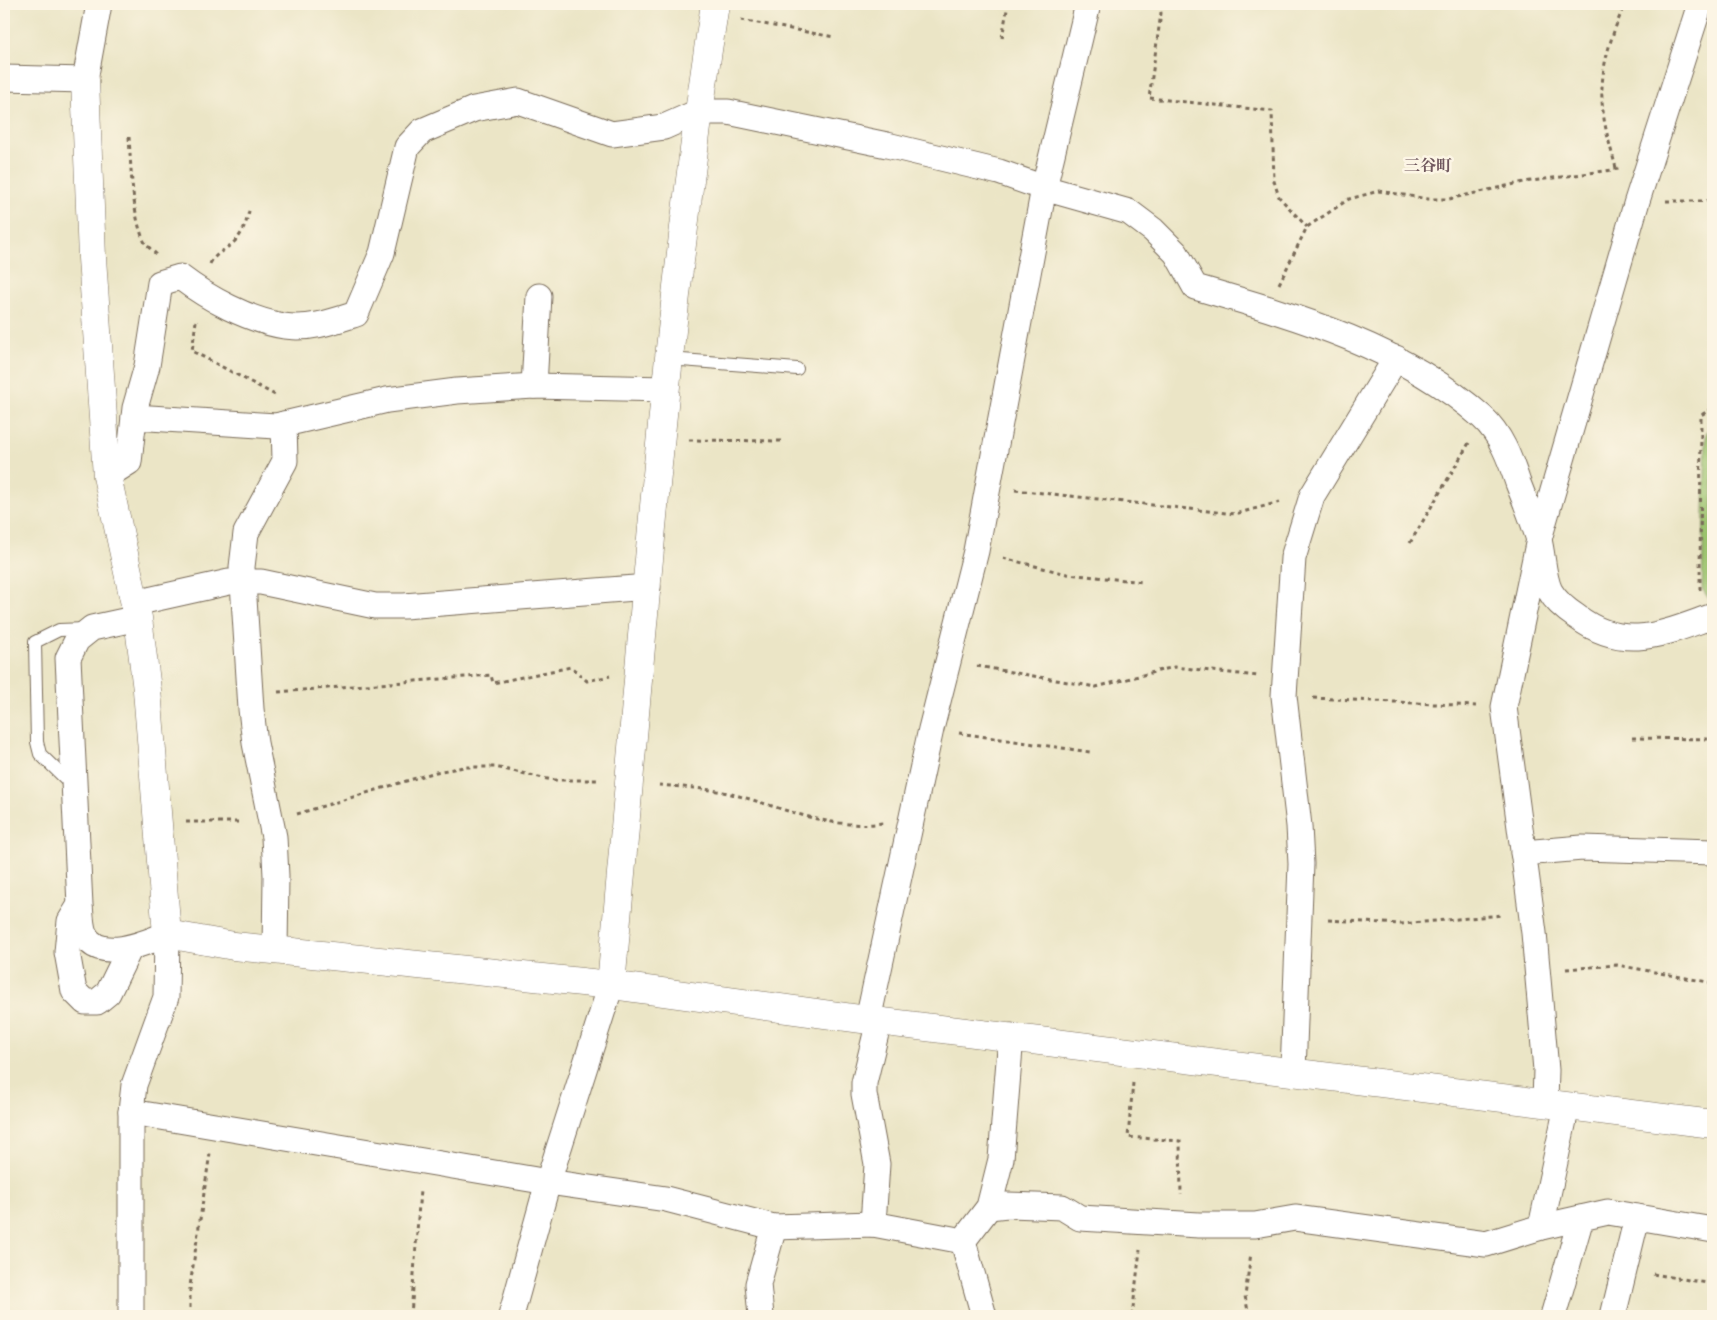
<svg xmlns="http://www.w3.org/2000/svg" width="1717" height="1320" font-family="'IM FELL English','Noto Serif JP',serif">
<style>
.green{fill:#9bc26d;stroke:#6b7646}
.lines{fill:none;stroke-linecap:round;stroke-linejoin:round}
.service-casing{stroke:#796b59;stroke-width:14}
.minor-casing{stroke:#796b59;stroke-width:27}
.tertiary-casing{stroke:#796b59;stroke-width:29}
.path{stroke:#796b59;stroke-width:3;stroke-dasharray:4 4;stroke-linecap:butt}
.service{stroke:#fff;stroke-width:12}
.minor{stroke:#fff;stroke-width:25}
.tertiary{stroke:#fff;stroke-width:28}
.labels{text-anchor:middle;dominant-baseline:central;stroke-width:5;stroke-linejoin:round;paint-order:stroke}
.quarter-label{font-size:16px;font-weight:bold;fill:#70585e;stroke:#fcf5e5}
</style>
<rect width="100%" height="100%" fill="#fcf5e5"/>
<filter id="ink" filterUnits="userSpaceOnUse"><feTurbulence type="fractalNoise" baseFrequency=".02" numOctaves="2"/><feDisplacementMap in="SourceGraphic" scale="10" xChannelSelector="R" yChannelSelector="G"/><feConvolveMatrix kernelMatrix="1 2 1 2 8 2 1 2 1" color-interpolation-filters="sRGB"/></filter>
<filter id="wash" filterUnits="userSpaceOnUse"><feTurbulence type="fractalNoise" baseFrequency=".0096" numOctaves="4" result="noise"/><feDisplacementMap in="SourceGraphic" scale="20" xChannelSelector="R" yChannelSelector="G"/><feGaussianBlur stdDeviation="1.12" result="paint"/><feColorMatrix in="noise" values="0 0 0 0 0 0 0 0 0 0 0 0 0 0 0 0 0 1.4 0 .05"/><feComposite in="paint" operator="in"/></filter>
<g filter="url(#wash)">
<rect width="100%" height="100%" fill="#ebe5c6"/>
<path class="green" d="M1713 420V599H1709L1702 589 1706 434Z"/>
</g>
<g filter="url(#ink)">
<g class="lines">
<defs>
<g id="service">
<path d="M669 359 797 369"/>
<path d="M73 786 40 754 37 742 35 642 59 630 86 629"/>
</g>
<g id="minor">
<path d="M4 78 85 80 99 4"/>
<path d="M534 386 539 296"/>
<path d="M134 417 276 426 387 400 457 391 534 386 666 389"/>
<path d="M107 476 129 462 135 408 147 366 160 283 180 277C209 299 248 320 284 326 309 330 334 321 356 314L382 253 407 147 422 131 474 109 518 101 612 134 664 127 698 112H728L887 145 999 172 1044 188 1129 212 1153 230 1176 253 1195 287C1295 316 1402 346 1482 417 1501 434 1510 459 1518 483 1525 501 1533 520 1539 540 1543 555 1543 577 1550 591 1556 602 1568 611 1577 617 1625 653 1664 633 1713 616"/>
<path d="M135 603 229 582H261L375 606H404L648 587"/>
<path d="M1523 853 1582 848 1713 852"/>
<path d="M78 908 70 921 67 952 74 991 85 1002H97L108 993 130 948"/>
<path d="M275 950 276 876 274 837 255 743 251 709 242 567 246 533 285 461 284 424"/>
<path d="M868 1020 931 729 976 551 1044 188 1088 4"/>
<path d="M1293 1072 1301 864 1299 826 1284 696 1293 558 1312 496 1396 358"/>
<path d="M1545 1103 1546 1070 1534 933 1504 707 1539 539 1637 201 1700 4"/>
<path d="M131 1112 548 1182 666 1199 774 1227 873 1224 963 1241 989 1207 1001 1159 1011 1036"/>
<path d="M989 1207 1007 1205 1062 1207 1080 1218 1199 1225H1255L1295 1218 1486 1244 1541 1227 1581 1218 1553 1316"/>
<path d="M1581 1218 1608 1212 1713 1230"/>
<path d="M873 1224 877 1164 864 1094V1083L879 1021"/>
<path d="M1541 1227 1567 1106"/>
<path d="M963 1241 984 1316"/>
<path d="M131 1316V1112L134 1085 166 997 167 934C146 943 97 964 84 933 81 925 81 914 80 905L68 658 77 640 92 628 138 618"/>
<path d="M511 1316 548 1182 611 985"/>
<path d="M761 1316 758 1284 774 1227"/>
<path d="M1613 1316 1637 1217"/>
</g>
<g id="tertiary">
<path d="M85 80 92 258 107 476 138 618 147 690 167 934 234 946 611 985 868 1020 1713 1124"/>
<path d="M611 985C641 658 664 329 715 4"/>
</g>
</defs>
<use href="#service" class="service-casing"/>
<use href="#minor" class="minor-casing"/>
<use href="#tertiary" class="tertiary-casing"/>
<g class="path">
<path d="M1159 4 1161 13 1149 98 1272 111 1274 181 1279 197 1307 227"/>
<path d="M741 20 834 37"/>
<path d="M1002 38 1008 4"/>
<path d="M129 137C131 166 132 217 145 243 148 247 153 251 156 254"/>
<path d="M1616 168C1611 149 1605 130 1603 111 1598 74 1610 38 1625 4"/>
<path d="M1666 201H1713"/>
<path d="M210 264C215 253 228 249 236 240 245 230 247 219 250 207"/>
<path d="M1279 284 1307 227 1349 199 1379 191 1428 199H1449L1524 182 1619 169"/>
<path d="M196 321 192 351 277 396"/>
<path d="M689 440 783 441"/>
<path d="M1015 490 1235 514 1280 502"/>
<path d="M1410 543 1469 443"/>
<path d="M1003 558 1067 574 1144 582"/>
<path d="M1700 590 1701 415 1713 408"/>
<path d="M977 666 1096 687 1174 667 1258 676"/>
<path d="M278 692 491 675 493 683 571 667 587 681 610 676"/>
<path d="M1313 698 1476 706"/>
<path d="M959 733 1090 752"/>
<path d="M1632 738 1713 739"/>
<path d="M659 785C680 787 702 788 723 792 777 804 825 831 883 823"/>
<path d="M297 814 436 772 464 767H495L552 780H600"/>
<path d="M186 822H242"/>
<path d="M1328 920 1401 924 1503 915"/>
<path d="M1566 969 1617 965 1713 983"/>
<path d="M1133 1083 1128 1137 1180 1141 1181 1195"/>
<path d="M1653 1274 1713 1284"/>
<path d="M190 1316V1286L210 1153"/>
<path d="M411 1316 420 1190"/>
<path d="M1132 1316 1140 1250"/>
<path d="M1249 1316 1245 1296 1251 1253"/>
</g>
<use href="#service" class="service"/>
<use href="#minor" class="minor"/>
<use href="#tertiary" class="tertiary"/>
</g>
</g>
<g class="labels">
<g class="quarter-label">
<text x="1428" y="167">三谷町</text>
</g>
</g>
<rect width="1717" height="1320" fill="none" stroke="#fcf5e5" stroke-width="20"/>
</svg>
